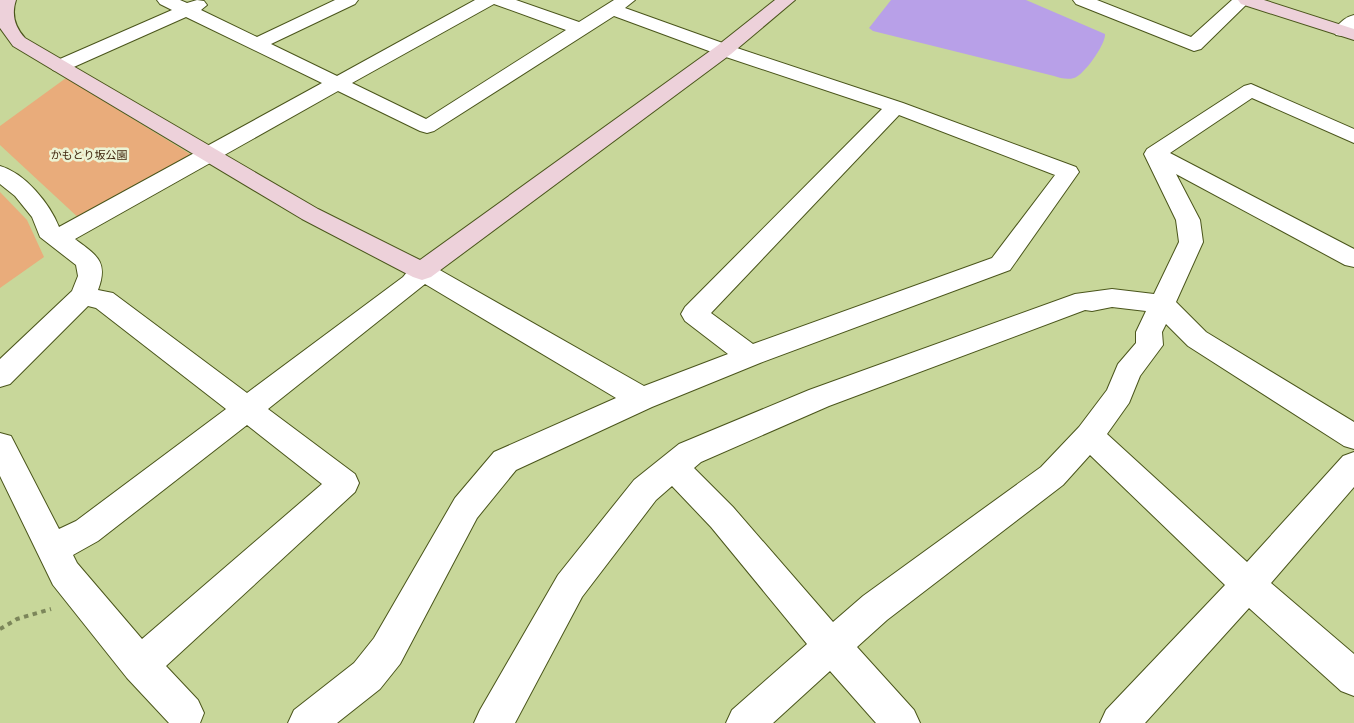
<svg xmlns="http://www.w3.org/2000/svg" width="1354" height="723" font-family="'Fira Sans','Noto Sans JP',sans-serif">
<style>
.green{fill:#e9ac7b}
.water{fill:#b8a0e8}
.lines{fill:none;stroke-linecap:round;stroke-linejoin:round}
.street-casing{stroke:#4a551b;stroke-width:2}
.secondary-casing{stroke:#4a551b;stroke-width:2}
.path{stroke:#7c865a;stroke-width:4;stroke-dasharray:4.5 4.5;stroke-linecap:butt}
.street{fill:#fff;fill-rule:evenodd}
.secondary{fill:#edd1da;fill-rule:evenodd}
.labels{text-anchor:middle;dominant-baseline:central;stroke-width:5;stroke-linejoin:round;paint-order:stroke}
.far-park-label{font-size:11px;fill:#3e240c;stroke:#ecf4d5}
</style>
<rect width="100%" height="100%" fill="#c8d79a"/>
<g class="green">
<path d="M66 78 195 157 82 221 0 145V126Z"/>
<path d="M0 192 27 220 44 257 0 288Z"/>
</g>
<path class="water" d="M891 0H1026L1105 34C1106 44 1084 75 1074 78 1067 80 1060 78 1054 76L873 31 869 28Z"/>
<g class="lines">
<defs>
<g id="street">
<path d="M157 0H180L187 3 197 0 204 1 207 5 201 10 257 37 335 0H358L355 4 271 44 337 76 475 0H516L579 22 614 0H635L625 8 731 46 903 103 1076 167 1079 172 1010 270 760 363 652 407 516 470 477 518 400 664 380 689 337 723H288L294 710 354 663 374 638 455 498 494 452 616 398 425 284 268 409 355 474 359 483 355 492 166 666 198 700 204 713 200 723H169L127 678 53 585 0 476V433L11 436 59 529 76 521 226 409 96 308 88 306 10 384 0 387V359L72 291 78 276 76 265 40 237 32 217 15 196 0 184V166C25 173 50 204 59 227L322 83 186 17 67 70 60 72 53 70 50 66 53 62 172 10 160 4ZM494 4 566 30 426 119 352 83ZM614 16 717 54 882 109 685 307 681 314 685 321 728 354 644 386 431 265C417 261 412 266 403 277L247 393 113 293 98 290C109 261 96 255 75 239L338 91 420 131 427 133 434 131ZM899 115 1055 175 992 258 753 344 711 313ZM247 425 322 484 142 639 77 563 73 555 98 541Z"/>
<path d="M1073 0H1097L1191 37 1232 0H1251L1201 49 1194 51 1076 4Z"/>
<path d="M1354 15V30C1348 35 1344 37 1336 35L1333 31C1338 24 1345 17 1354 15Z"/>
<path d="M1251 84 1354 129V143L1252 98 1170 153 1354 249V267L1345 265 1176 174 1200 220 1203 242 1176 302 1206 332 1354 422V449L1344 446 1188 346 1166 324 1162 332 1163 345 1140 376 1129 403 1107 434 1247 562 1343 456 1354 452V487L1271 583 1354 654V696L1341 691 1249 608 1145 723H1100L1106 710 1225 585 1090 455 1063 485 887 620 857 647 914 710 920 723H876L830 671 773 723H726L732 710 807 644 711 527 672 486 656 500 582 597 515 723H474L480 710 558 575 634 480 679 444 809 390 1075 294 1112 289 1154 294 1179 242 1176 220 1144 154 1147 149 1244 86ZM1112 307 1146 311 1136 332V343L1118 364 1107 390 1079 427 1041 467 863 596 833 622 733 507 694 468 701 462 829 406 1085 310 1092 311Z"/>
</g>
<g id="secondary">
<path d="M0 0H16C11 15 15 27 25 38L318 209 420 260 717 46 775 0H795L731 54 431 277 422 280 413 277 302 219 13 46 0 28Z"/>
<path d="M1238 0H1264L1354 29V40L1241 4Z"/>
</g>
</defs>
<use href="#street" class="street-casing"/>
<use href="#secondary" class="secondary-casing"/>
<path class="path" d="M0 629 17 619 51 609"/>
<use href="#street" class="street"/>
<use href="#secondary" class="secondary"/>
</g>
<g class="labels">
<g class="far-park-label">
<text x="89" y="155">かもとり坂公園</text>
</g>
</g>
</svg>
